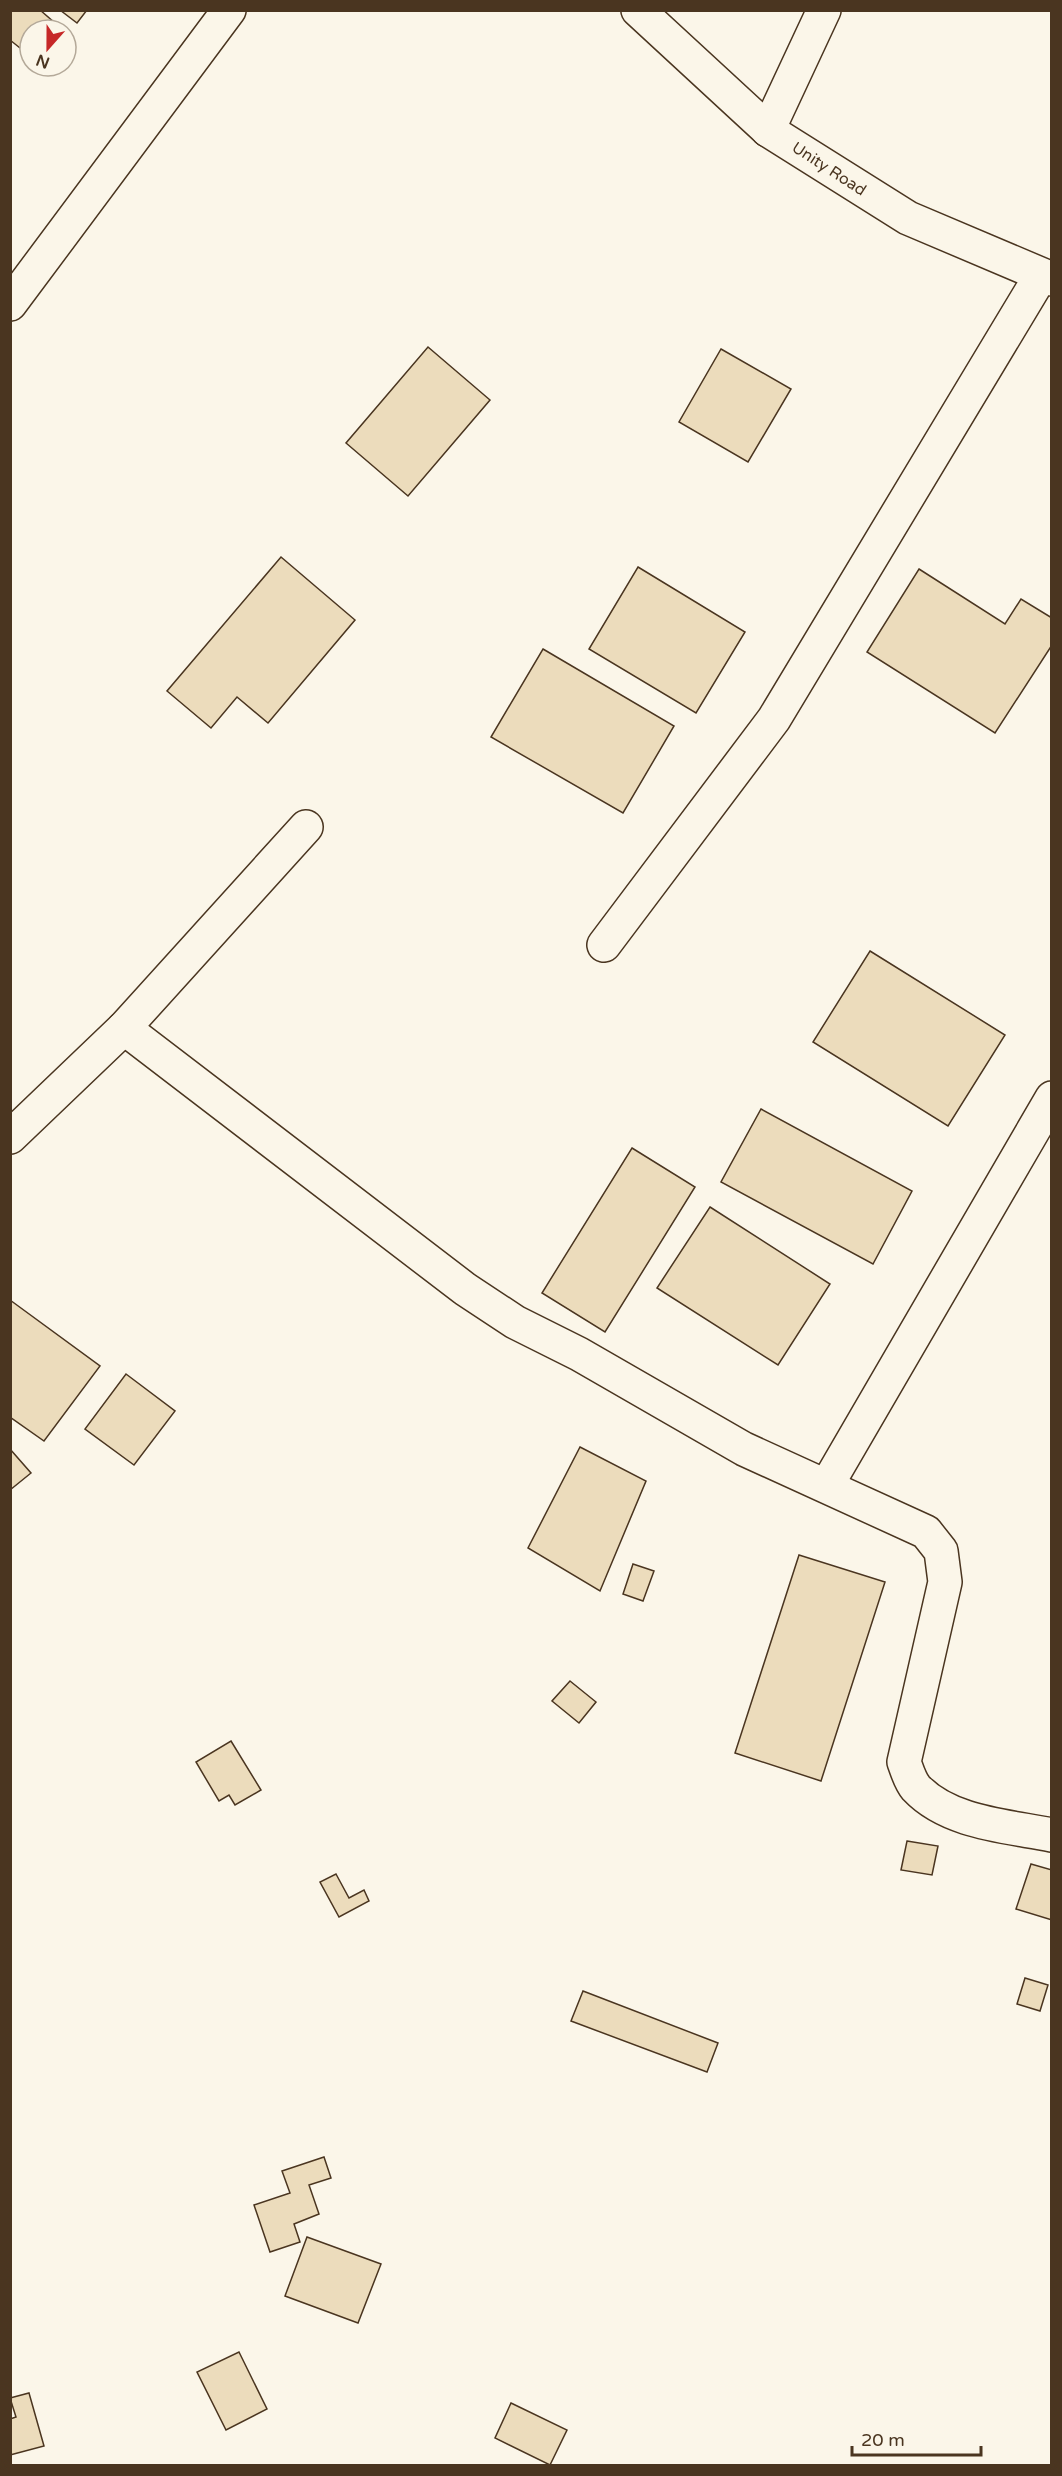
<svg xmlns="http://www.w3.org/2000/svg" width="1062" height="2476" font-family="'Varela Round',sans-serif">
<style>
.building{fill:#ecdcbc;stroke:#4a3520;stroke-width:1.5}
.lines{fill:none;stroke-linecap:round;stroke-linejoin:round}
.street-casing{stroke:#4a3520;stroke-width:36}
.street{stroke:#fbf6e9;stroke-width:33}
.labels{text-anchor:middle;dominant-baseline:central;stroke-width:4.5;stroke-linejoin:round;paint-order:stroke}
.street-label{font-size:16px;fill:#4a3520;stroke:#fbf6e9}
</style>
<rect width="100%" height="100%" fill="#fbf6e9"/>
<g class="building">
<path d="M10 10H40L63 30H30V56L10 40Z"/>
<path d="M60 10H87L77 23Z"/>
<path d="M428 347 490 400 408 496 346 443Z"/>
<path d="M721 349 791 389 748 462 679 422Z"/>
<path d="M281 557 355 620 268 723 237 697 211 728 167 691Z"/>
<path d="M638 567 745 632 696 713 589 649Z"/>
<path d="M919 569 1005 624 1021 599 1052 618V645L995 733 867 652Z"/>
<path d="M543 649 674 726 623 813 491 737Z"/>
<path d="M870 951 1005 1035 948 1126 813 1042Z"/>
<path d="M761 1109 912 1191 873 1264 721 1182Z"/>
<path d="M632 1148 695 1187 605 1332 542 1293Z"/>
<path d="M710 1207 830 1284 778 1365 657 1288Z"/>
<path d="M10 1300 100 1366 44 1441 10 1417Z"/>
<path d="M126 1374 175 1411 134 1465 85 1429Z"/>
<path d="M580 1447 646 1481 600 1591 528 1548Z"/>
<path d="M10 1449 31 1473 10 1490Z"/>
<path d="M799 1555 885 1582 821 1781 735 1753Z"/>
<path d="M633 1564 654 1571 643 1601 623 1594Z"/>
<path d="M570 1681 596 1702 579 1723 552 1701Z"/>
<path d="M231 1741 261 1790 235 1805 229 1795 219 1801 196 1762Z"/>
<path d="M907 1841 938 1846 932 1875 901 1870Z"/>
<path d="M1031 1864 1052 1870V1920L1016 1909Z"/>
<path d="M336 1874 349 1898 364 1890 369 1901 339 1917 320 1882Z"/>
<path d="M1025 1978 1048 1985 1040 2011 1017 2004Z"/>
<path d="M583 1991 718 2043 707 2072 571 2021Z"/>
<path d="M324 2157 331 2178 309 2185 319 2214 294 2224 300 2242 270 2252 254 2205 290 2193 282 2171Z"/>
<path d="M307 2237 381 2264 358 2323 285 2296Z"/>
<path d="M239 2352 267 2409 226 2430 197 2372Z"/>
<path d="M29 2393 44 2446 10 2455V2419L16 2417 10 2398Z"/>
<path d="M511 2403 567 2430 550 2465 495 2438Z"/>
</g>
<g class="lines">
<defs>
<g id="street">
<path d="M638 10 768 130 908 218 1052 279"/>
<path d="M768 130 824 10"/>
<path d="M10 304 229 10"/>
<path d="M604 945 774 719 1040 277"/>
<path d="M124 1028 465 1289 515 1322 579 1354 744 1449 926 1532 941 1551 945 1582 904 1762C907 1770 910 1781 916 1788 949 1823 1007 1826 1052 1835"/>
<path d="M10 1137 124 1028 306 827"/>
<path d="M827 1485 1052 1098"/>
</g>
</defs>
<use href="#street" class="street-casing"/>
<use href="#street" class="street"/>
</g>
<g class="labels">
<g class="street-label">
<text transform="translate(829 169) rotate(33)">Unity Road</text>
</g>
</g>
<rect width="1062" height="2476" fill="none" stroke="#4a3520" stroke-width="24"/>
<g transform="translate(48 48) rotate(201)"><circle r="28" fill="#fbf6e9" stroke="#b4a999" stroke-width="1.5"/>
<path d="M0-4.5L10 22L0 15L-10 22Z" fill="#c62828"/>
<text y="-9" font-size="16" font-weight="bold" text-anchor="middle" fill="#4a3520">N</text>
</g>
<path d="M852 2446v9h129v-9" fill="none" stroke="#4a3520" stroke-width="3"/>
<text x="861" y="2446" font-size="18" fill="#4a3520" stroke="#fbf6e9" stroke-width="4.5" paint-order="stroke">20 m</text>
</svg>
